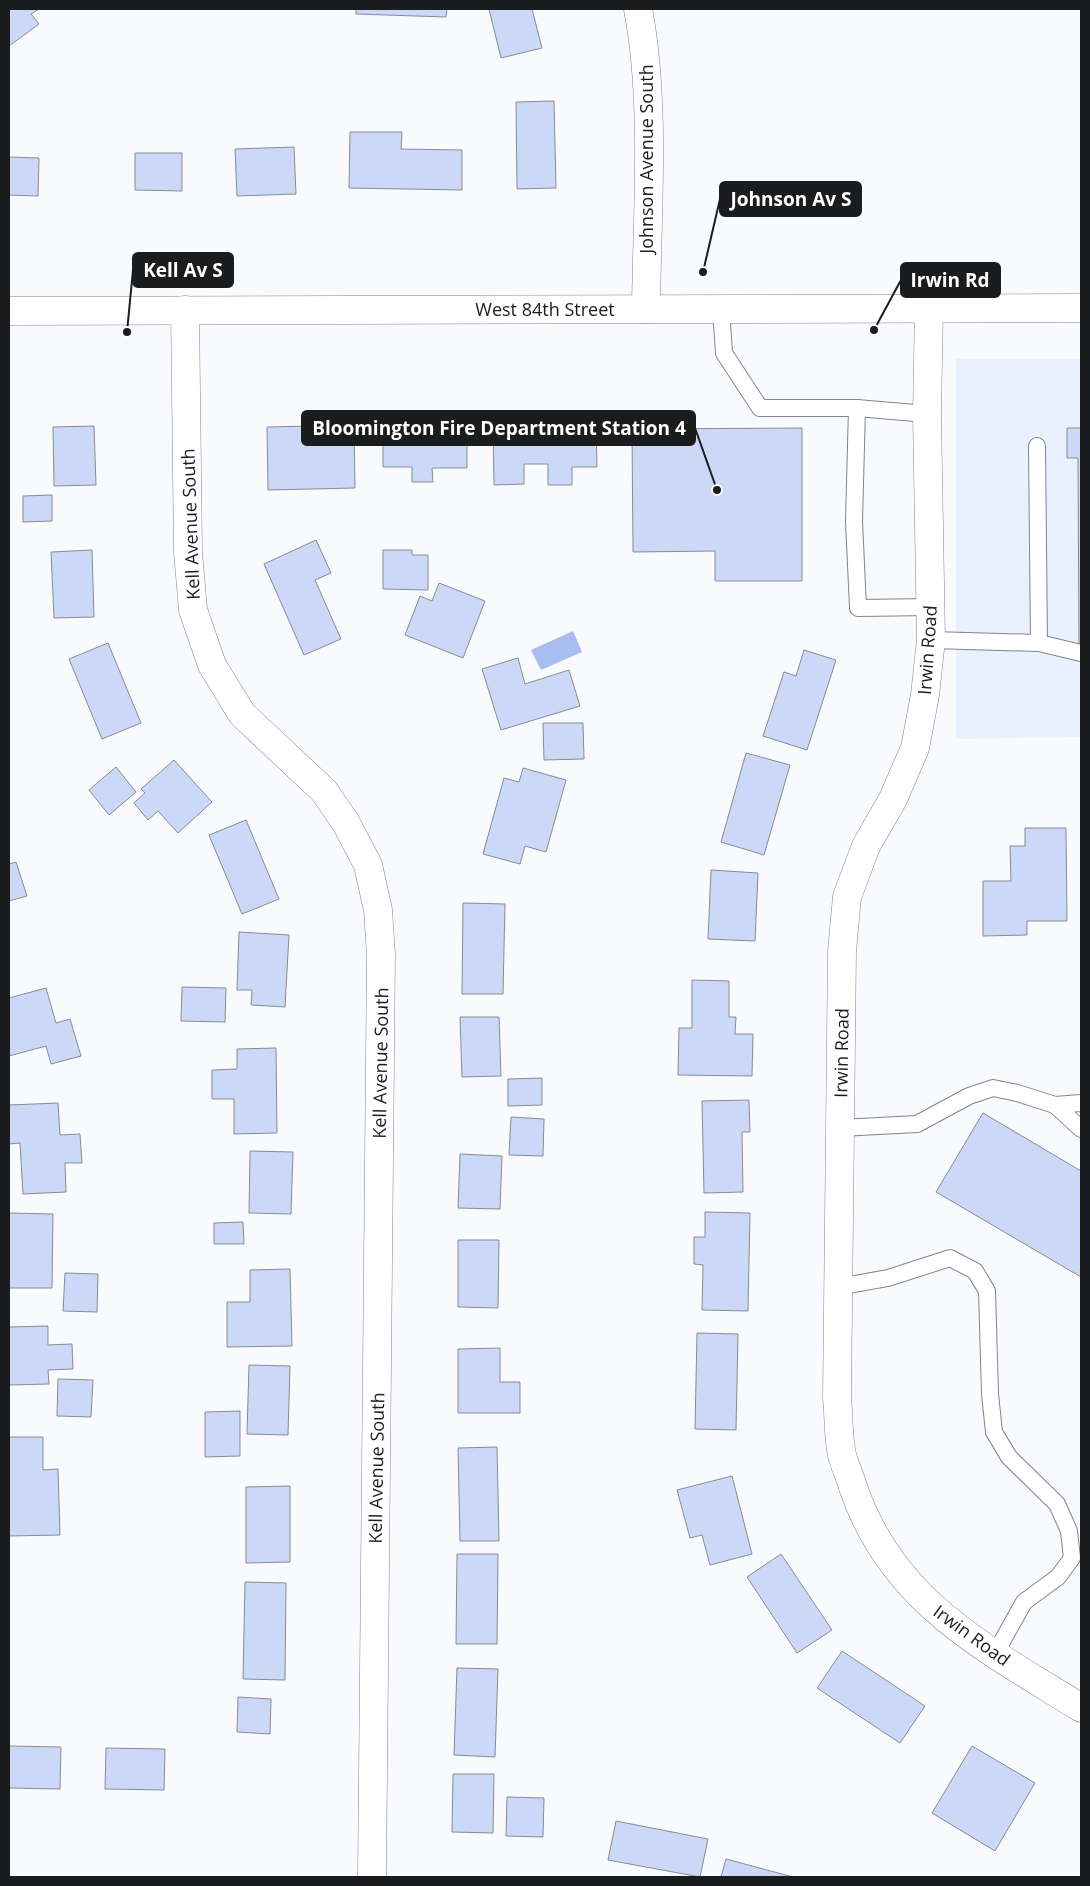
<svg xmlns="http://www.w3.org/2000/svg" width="1090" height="1886" font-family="'Open Sans',sans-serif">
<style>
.built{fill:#e9f0fe}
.water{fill:#a8bdf0}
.building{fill:#cbd8f7;stroke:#888b92}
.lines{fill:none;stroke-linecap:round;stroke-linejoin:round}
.lane-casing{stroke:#81848b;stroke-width:18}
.street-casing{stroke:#81848b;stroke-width:29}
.secondary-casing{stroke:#81848b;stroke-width:29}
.lane{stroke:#fff;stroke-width:16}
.street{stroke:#fff;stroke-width:28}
.secondary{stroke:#fff;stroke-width:28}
.labels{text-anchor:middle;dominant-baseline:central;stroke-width:5;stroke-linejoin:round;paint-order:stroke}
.street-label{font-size:18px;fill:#1a1c1e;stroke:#fff}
.leader{fill:none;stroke:#1a1c1e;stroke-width:2}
.callout-dot{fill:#1a1c1e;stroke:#fff;stroke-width:2}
.callout{fill:#1a1c1e;stroke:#1a1c1e;stroke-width:2}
.callout-label{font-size:19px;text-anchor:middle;font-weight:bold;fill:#fff}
</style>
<rect width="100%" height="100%" fill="#f8fafe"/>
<path class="built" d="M956 359H1081V737L956 739Z"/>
<path class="water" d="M573 631 582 652 541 670 531 650Z"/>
<g class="building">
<path d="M9 9H39L31 14 39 24 9 46Z"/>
<path d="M356 9H447L446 17 356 14Z"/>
<path d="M489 9H532L542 48 501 58Z"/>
<path d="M554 101 556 188 517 189 516 102Z"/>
<path d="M350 132H402L401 149 462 150V190L349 188Z"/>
<path d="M294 147 296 194 237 196 235 149Z"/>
<path d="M135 153H182V191L135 190Z"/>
<path d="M9 157 39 158 38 196 9 195Z"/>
<path d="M354 425 355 488 268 490 267 427Z"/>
<path d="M596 425 597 467H572V485H548V464H524V484L494 485 493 426Z"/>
<path d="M94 426 96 485 54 486 53 427Z"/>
<path d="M467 426V468H432L433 482H412V467H383V427Z"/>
<path d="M802 428V581H715V551L633 552 632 429Z"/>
<path d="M1067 428H1081V644H1079L1078 458H1067Z"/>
<path d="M52 495V521L23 522V496Z"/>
<path d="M316 540 331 573 315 580 341 639 304 655 264 564Z"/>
<path d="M92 550 94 617 54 618 51 552Z"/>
<path d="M383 550H412V555H428V590L383 589Z"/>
<path d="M439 583 485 601 463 658 405 635 420 596 432 601Z"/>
<path d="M108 643 141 723 102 739 69 659Z"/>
<path d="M804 650 836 660 807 750 763 736 784 672 796 676Z"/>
<path d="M518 658 525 684 569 670 580 706 501 730 482 669Z"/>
<path d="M543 723H583L584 759 544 760Z"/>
<path d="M746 753 790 765 764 855 721 842Z"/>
<path d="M174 760 212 802 178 833 158 811 148 820 134 803 145 793 141 789Z"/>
<path d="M116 767 136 792 109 815 89 790Z"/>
<path d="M523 768 566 780 546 852 525 846 520 864 483 854 504 778 519 782Z"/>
<path d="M246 820 279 899 242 914 209 835Z"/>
<path d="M1025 828H1066L1067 921H1027V935L983 936V881H1011L1010 846H1025Z"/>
<path d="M16 862 27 896 9 901V864Z"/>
<path d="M711 870 758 873 755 941 708 939Z"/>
<path d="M463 903 505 904 503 994H462Z"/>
<path d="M239 932 289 935 285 1007 251 1005 252 990H237Z"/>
<path d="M692 980 729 981V1017H736L735 1034H753L752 1076 678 1075 679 1028H692Z"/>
<path d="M182 987 226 988 225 1022 181 1021Z"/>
<path d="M46 988 56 1023 70 1019 81 1056 51 1064 46 1046 9 1056V998Z"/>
<path d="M460 1017H499L501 1076 462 1077Z"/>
<path d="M276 1048 277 1133 234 1134V1099H212V1070L237 1069V1049Z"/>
<path d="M542 1078V1105L508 1106V1079Z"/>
<path d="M749 1100 750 1132H742L743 1192 704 1193 702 1101Z"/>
<path d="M58 1103 60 1135 80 1134 82 1163H65L66 1192 23 1194 20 1143 9 1144V1105Z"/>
<path d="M983 1113 1081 1171V1277L936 1192Z"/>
<path d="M511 1117 544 1119 543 1156 509 1155Z"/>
<path d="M250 1151 293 1152 291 1214 249 1213Z"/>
<path d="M460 1154 502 1156 500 1209 458 1208Z"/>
<path d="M705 1212 750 1213 748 1311 702 1310 703 1265 694 1264V1237H705Z"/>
<path d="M9 1213 53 1214 52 1288H9Z"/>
<path d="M243 1222 244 1244H214V1223Z"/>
<path d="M458 1240H499L498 1308 458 1307Z"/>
<path d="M290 1269 292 1346 227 1347V1302H250V1270Z"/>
<path d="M65 1273 98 1274 97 1312 63 1311Z"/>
<path d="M48 1326V1345L72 1344 73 1369 48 1370 49 1384 9 1385V1327Z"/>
<path d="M697 1333 738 1334 736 1430 695 1429Z"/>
<path d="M500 1348V1382H520V1413H458V1349Z"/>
<path d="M249 1365 290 1366 288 1435 247 1434Z"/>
<path d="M58 1379 93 1380 91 1417 57 1416Z"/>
<path d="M240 1411V1456L205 1457V1412Z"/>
<path d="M9 1437H43V1470L58 1469 60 1535 9 1536Z"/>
<path d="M497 1447 499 1541H460L458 1448Z"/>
<path d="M732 1476 752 1554 710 1565 702 1535 690 1538 677 1490Z"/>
<path d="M290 1486V1562L246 1563V1487Z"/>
<path d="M457 1554H498L497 1644H456Z"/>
<path d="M781 1554 832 1630 797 1653 747 1577Z"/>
<path d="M245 1582 286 1583 285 1680 243 1679Z"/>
<path d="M842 1651 925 1706 900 1743 817 1688Z"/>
<path d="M457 1668 498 1669 495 1757 454 1755Z"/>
<path d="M238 1697 271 1699 270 1734 237 1732Z"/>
<path d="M9 1746 61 1747 60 1789 9 1788Z"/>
<path d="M972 1746 1035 1783 995 1851 932 1813Z"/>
<path d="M106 1748 165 1749 164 1790 105 1789Z"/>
<path d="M453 1774H494L493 1833 452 1832Z"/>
<path d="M507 1797 544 1798 543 1837 506 1836Z"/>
<path d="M616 1821 708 1839 700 1877 608 1860Z"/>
<path d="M726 1859 793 1877H721Z"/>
</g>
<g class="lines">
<defs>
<g id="lane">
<path d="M721 309 724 353 760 408H857"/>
<path d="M927 414 857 408 854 521 858 608 931 607"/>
<path d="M1037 446 1039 643"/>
<path d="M931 640 1039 643 1081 653"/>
<path d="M1055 1105 1081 1129"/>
<path d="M840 1128 917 1124 969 1096 993 1088 1017 1093 1055 1105 1081 1103"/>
<path d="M838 1287 888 1278 950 1258 975 1271 987 1291 990 1394 994 1432 1009 1457 1057 1504 1069 1531 1072 1558 1058 1577 1024 1602 995 1654"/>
</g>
<g id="street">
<path d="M638 9C656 104 647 212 646 309"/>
<path d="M929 308 927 414 931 640 925 695 915 748 893 799 866 846 847 897 842 951 837 1398C839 1416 838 1437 842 1455 845 1466 850 1476 853 1487 892 1602 985 1648 1081 1708"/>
<path d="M185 310 188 552 193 610 212 665 242 714 324 791 346 823 368 865 378 910 381 955 372 1877"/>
</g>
<path id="secondary" d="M9 311 1081 308"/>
</defs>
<use href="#lane" class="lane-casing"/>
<use href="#street" class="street-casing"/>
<use href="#secondary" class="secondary-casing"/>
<use href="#lane" class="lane"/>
<use href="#street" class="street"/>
<use href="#secondary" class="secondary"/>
</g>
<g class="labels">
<g class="street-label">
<text transform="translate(646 159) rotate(-90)">Johnson Avenue South</text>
<text x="545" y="309">West 84th Street</text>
<text transform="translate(190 524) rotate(-92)">Kell Avenue South</text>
<text transform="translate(927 650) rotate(-86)">Irwin Road</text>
<text transform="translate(841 1053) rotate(-89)">Irwin Road</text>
<text transform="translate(380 1063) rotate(-89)">Kell Avenue South</text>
<text transform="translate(376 1468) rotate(-89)">Kell Avenue South</text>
<text transform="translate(972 1635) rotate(36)">Irwin Road</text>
</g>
</g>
<path class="leader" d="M703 272L720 199M127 332L133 270M874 330L901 280M717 490L695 428"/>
<g class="callout-dot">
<circle cx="703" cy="272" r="5"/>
<circle cx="127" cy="332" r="5"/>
<circle cx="874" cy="330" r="5"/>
<circle cx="717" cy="490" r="5"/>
</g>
<g class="callout">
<rect x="720" y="182" width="141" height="34" rx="5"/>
<rect x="133" y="253" width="100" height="34" rx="5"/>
<rect x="901" y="263" width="99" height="34" rx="5"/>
<rect x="302" y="411" width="393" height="34" rx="5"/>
</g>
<g class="callout-label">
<text x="791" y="206">Johnson Av S</text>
<text x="183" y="277">Kell Av S</text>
<text x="950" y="287">Irwin Rd</text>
<text x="499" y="435">Bloomington Fire Department Station 4</text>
</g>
<rect width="1090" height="1886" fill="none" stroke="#1a1c1e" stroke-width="20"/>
</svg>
